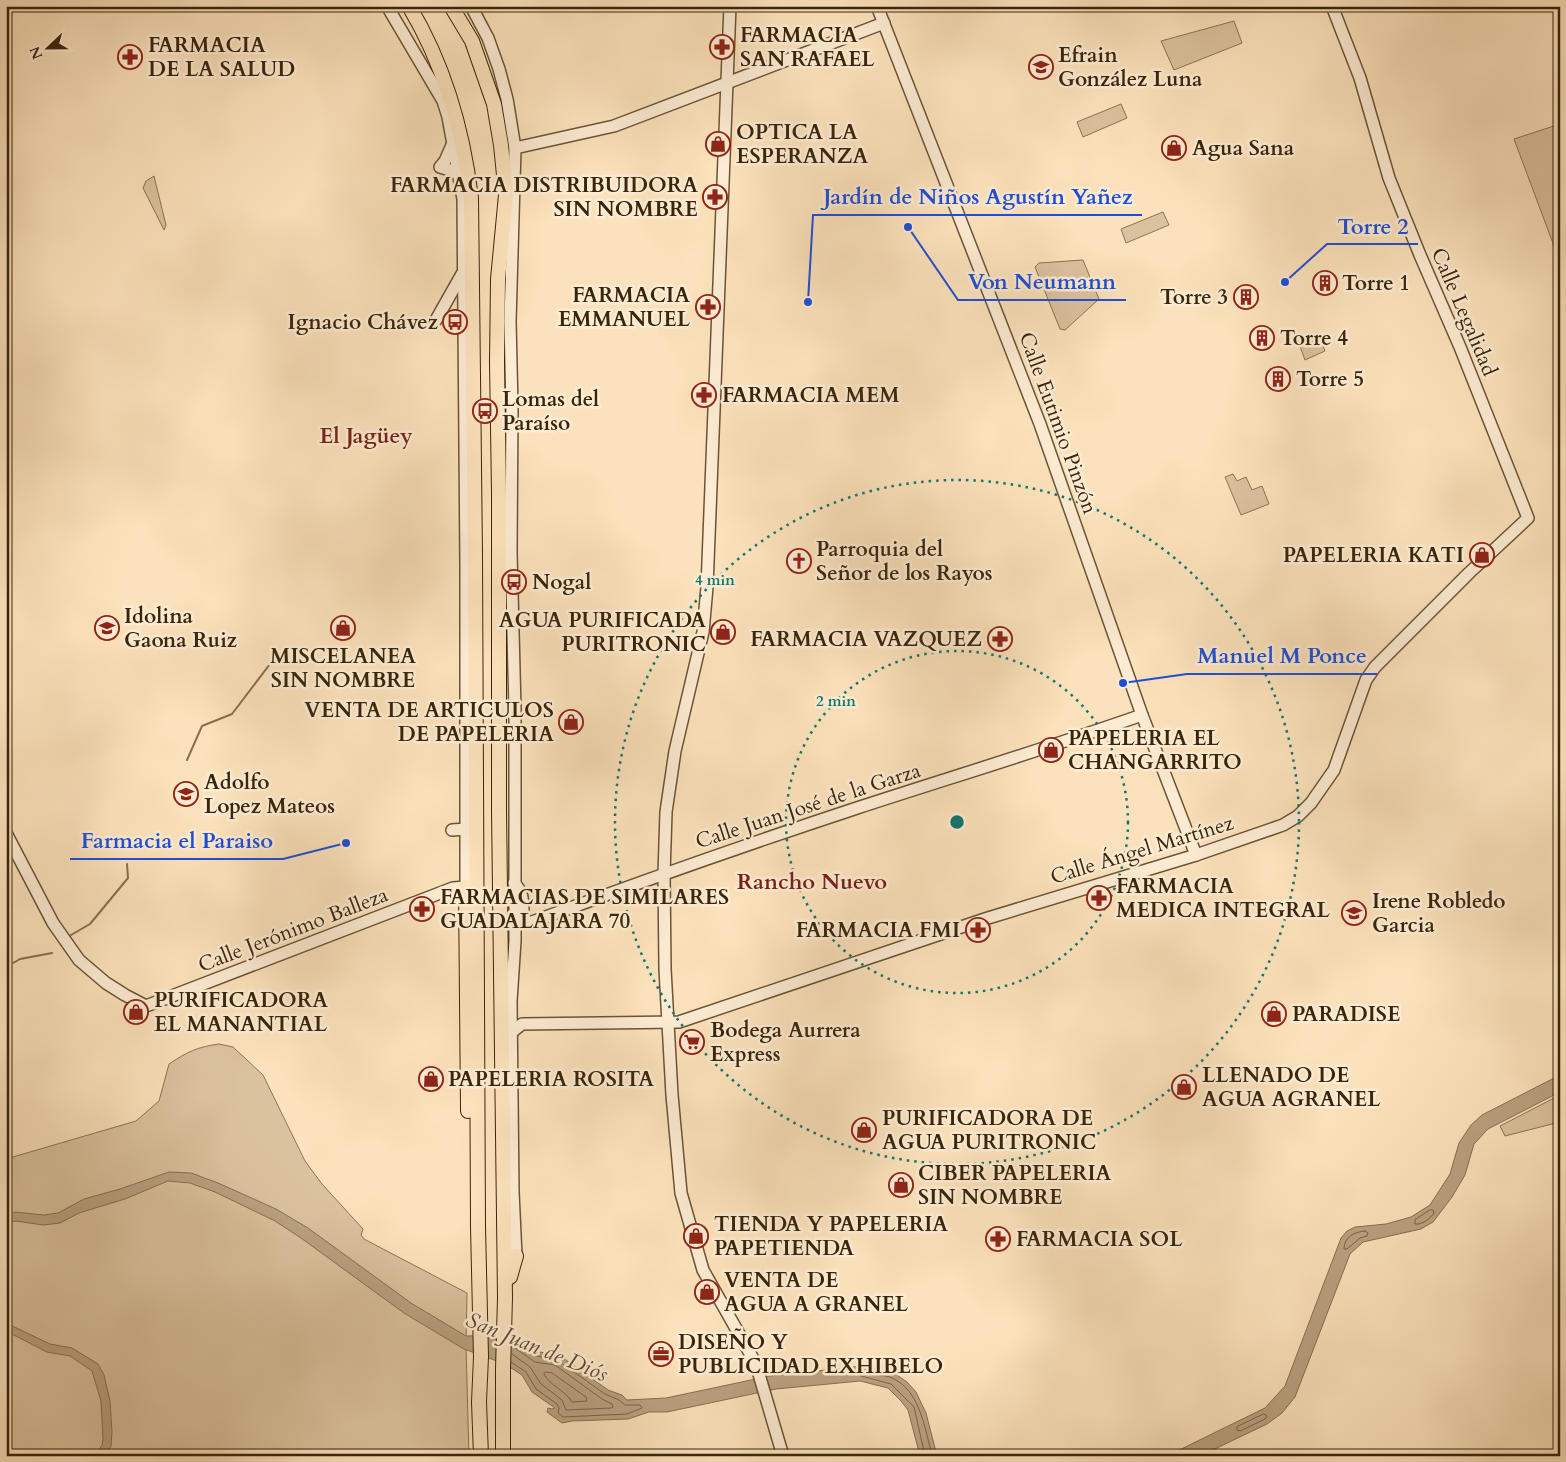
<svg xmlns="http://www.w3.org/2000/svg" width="1566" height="1462" font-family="Cardo,serif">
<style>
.green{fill:#dbc29e;stroke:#8a7454}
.water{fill:#baa280;stroke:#867051}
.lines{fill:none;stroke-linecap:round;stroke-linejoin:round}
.shore{stroke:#7a6446;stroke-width:1}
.stream{stroke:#867051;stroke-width:2}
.tertiary-casing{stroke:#6a5437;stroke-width:14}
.trunk-casing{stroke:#39250b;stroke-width:16}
.tertiary{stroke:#fdecd3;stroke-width:11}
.trunk{stroke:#fce2bc;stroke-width:14}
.ring{fill:none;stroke:#0f766e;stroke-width:2.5;stroke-dasharray:2.5 5}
.labels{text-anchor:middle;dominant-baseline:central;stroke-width:5;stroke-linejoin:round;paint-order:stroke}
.poi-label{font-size:21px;font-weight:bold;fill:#39250b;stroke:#fdecd3;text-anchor:start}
.street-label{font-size:21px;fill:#39250b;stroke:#fdecd3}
.neighbourhood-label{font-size:22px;font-weight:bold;fill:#7a1f14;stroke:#fdecd3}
.water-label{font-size:22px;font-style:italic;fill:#604a2e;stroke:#fdecd3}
.centre{fill:#0f766e;stroke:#fdecd3;stroke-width:2.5}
.ring-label{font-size:15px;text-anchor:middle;font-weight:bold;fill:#0f766e;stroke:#fdecd3;stroke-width:5;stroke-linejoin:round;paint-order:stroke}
.leader{fill:none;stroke:#1d4ed8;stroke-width:2}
.callout-dot{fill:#1d4ed8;stroke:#fdecd3;stroke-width:2}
.callout-label{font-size:22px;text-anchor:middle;font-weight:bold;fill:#1d4ed8;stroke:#fdecd3;stroke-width:5;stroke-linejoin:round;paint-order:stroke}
</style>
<rect width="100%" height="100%" fill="#fce2bc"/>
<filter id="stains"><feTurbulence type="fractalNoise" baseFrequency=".004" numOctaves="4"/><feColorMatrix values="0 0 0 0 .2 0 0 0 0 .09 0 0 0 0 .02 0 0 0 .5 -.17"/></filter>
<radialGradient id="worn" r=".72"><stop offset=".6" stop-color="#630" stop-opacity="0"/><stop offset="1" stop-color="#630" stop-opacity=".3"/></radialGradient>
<g class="green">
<path d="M1234 21 1242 43 1174 70 1161 41Z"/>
<path d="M1121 104 1127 118 1083 137 1077 122Z"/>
<path d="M1560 124V262L1514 139Z"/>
<path d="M154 176 166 225 164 230 143 188 146 181Z"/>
<path d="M1163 212 1169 225 1126 243 1121 229Z"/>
<path d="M1083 260 1099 299 1065 330 1060 329 1035 267 1039 263Z"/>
<path d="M1318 333 1325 351 1305 360 1298 341Z"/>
<path d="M1233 474 1237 481 1246 477 1252 490 1262 486 1269 504 1241 515 1225 477Z"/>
<path d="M219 1044 233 1047 263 1075 305 1161 322 1184 363 1229 361 1235 364 1239 467 1293 466 1346 469 1456H6V1159L136 1121 159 1101 169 1064C187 1052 197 1047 219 1044Z"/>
<path d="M1560 1095V1122L1505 1136 1500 1126Z"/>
</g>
<g class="water">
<path d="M1560 1075V1092L1488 1129 1474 1144 1465 1175 1452 1197 1433 1222 1421 1229 1363 1242 1350 1254 1295 1397 1282 1413 1267 1424 1200 1456H1167L1265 1408 1285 1386 1341 1238 1347 1231 1355 1227 1386 1224 1411 1217 1430 1205 1450 1174 1459 1143 1471 1125 1482 1115Z"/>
<path d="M169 1172 191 1173 218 1183 276 1209 308 1228 411 1303 466 1336 516 1335 539 1352 559 1355 608 1390 622 1395 627 1400 666 1398 770 1376 862 1366 894 1373 907 1382 916 1392 926 1413 937 1456H920L908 1410 901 1401 888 1388 860 1381 776 1389 667 1412H649L628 1419 572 1421 562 1423 547 1412 548 1408 552 1409 555 1408 532 1392 522 1375 505 1364 464 1349 404 1313 301 1238 275 1221 215 1192 190 1183 168 1181 125 1199 79 1213 60 1223 43 1225 16 1221 6 1223V1214L15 1212 44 1215 58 1213 84 1199 120 1189Z"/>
<path d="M6 1323 50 1344 72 1348 98 1364 104 1375 110 1401 112 1432 111 1446 105 1456H95L102 1445 103 1439 101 1401 92 1371 70 1356 47 1352 6 1331Z"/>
</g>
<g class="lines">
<g class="shore">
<path d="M1430 1210H1433L1434 1213C1430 1219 1422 1225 1415 1224V1220Z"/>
<path d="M1365 1231 1368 1233 1367 1236 1360 1238 1347 1249H1344C1344 1237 1354 1232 1365 1231Z"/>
<path d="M512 1354 530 1367 541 1384 562 1400 566 1410 611 1408 613 1407 612 1404 602 1399 555 1365 535 1362 512 1346"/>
<path d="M511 1362 526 1372 536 1389 557 1404 559 1408 558 1413 563 1417 627 1414 642 1408 640 1405H625L619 1400 605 1394 557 1360 537 1356 515 1340H512"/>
<path d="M546 1372 552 1373 586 1397 587 1401 572 1402C565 1390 550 1386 544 1374Z"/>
<path d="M1264 1414 1267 1416 1265 1419 1240 1431 1237 1430V1427Z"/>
<path d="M925 1456 914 1407 891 1384 861 1376 859 1374 860 1372C867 1372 873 1374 880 1375 884 1376 888 1376 892 1378 920 1390 925 1429 932 1456"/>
</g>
<g class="stream">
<path d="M187 760 202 726 232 714 273 660"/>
<path d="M71 935 90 924 128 878 127 864"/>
<path d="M6 967 20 959 52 953"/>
</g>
<defs>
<g id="tertiary">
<path d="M471 6 488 38 499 69 507 99 515 148 510 322 512 408 511 552 515 710V941L511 1001 513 1192 516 1256"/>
<path d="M730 6 707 587 703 632 675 751 666 812 664 874 665 969 672 1095 681 1193 703 1270 756 1364 783 1456"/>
<path d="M877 6 1040 424 1142 715 1196 855"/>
<path d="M452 145 445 161 440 167 453 171 459 175"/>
<path d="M515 148 614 126 884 23"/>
<path d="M436 320 462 274"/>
<path d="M452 830 466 829"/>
<path d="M6 833 53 923 79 960 106 983 125 995 146 1006 453 888 466 887V568L463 199 448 117 443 101 387 6"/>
<path d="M514 883C529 897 518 913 527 922H532C640 882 748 844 857 808 952 777 1048 748 1142 715"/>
<path d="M512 1032 522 1024 679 1022 988 918 1196 855 1283 825 1298 816 1311 803 1334 770 1366 680 1375 667 1469 573 1528 518 1460 347 1420 255 1389 178 1360 78 1332 6"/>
</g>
<g id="trunk">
<path d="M409 6C445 66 463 130 471 198L475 556 478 1227 481 1357 479 1402 481 1456"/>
<path d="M451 6 472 41 494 104 501 145 506 195 498 279 497 362 499 493V809L505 1298 503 1369V1456"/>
<path d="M466 887 468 1111"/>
<path d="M510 1277 516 1256"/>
</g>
</defs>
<use href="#tertiary" class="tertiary-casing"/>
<use href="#trunk" class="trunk-casing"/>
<use href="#tertiary" class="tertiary"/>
<use href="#trunk" class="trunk"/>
</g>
<g class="ring">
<circle cx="957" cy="822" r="171"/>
<circle cx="957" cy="822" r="342"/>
</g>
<defs>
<symbol id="pharmacy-ring" viewBox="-11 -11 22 22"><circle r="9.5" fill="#fdecd3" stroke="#8f2418" stroke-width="1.5"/><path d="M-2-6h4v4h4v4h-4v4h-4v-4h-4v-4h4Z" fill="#8f2418"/></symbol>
<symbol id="school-ring" viewBox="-11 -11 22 22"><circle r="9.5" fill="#fdecd3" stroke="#8f2418" stroke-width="1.5"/><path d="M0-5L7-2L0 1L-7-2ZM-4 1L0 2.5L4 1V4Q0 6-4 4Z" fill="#8f2418"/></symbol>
<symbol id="shop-ring" viewBox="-11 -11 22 22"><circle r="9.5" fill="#fdecd3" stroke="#8f2418" stroke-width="1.5"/><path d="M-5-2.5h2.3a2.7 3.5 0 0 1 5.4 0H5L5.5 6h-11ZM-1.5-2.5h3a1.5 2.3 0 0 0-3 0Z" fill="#8f2418"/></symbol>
<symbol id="building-ring" viewBox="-11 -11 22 22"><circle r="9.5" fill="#fdecd3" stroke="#8f2418" stroke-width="1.5"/><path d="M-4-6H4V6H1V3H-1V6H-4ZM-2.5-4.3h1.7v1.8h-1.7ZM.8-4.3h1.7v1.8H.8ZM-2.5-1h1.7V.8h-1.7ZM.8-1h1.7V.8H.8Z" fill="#8f2418"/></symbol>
<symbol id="bus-ring" viewBox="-11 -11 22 22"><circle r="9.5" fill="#fdecd3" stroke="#8f2418" stroke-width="1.5"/><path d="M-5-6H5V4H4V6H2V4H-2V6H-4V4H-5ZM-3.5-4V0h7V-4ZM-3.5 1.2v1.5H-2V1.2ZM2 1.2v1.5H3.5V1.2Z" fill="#8f2418"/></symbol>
<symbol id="church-ring" viewBox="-11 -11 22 22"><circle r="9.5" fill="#fdecd3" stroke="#8f2418" stroke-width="1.5"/><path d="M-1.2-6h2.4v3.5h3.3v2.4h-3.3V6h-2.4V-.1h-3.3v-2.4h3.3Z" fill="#8f2418"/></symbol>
<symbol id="supermarket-ring" viewBox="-11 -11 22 22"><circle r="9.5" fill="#fdecd3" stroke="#8f2418" stroke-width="1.5"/><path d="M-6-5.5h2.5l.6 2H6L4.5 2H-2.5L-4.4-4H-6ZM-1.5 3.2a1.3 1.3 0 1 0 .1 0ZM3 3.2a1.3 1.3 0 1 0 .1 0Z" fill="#8f2418"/></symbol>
<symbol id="office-ring" viewBox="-11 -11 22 22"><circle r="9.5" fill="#fdecd3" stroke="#8f2418" stroke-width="1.5"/><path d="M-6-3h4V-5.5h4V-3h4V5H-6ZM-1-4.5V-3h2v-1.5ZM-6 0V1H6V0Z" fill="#8f2418"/></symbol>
</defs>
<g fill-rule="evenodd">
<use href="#pharmacy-ring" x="708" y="33" width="28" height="28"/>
<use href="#pharmacy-ring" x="116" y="43" width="28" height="28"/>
<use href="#school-ring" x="1027" y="53" width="28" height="28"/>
<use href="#shop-ring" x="704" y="130" width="28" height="28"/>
<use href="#shop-ring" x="1160" y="134" width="28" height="28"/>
<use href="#pharmacy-ring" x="701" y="183" width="28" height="28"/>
<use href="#building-ring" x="1311" y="269" width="28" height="28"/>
<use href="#building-ring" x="1232" y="283" width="28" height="28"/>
<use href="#pharmacy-ring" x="694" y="293" width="28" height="28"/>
<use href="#bus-ring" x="441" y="308" width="28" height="28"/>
<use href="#building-ring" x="1248" y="324" width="28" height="28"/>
<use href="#building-ring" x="1264" y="365" width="28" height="28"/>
<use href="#pharmacy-ring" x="690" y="381" width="28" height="28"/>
<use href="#bus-ring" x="471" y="397" width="28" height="28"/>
<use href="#shop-ring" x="1468" y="541" width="28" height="28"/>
<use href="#church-ring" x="785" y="547" width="28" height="28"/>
<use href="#bus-ring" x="500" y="568" width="28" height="28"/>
<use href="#school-ring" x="93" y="614" width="28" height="28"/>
<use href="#shop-ring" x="329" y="614" width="28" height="28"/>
<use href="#shop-ring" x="709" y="618" width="28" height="28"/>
<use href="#pharmacy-ring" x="986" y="625" width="28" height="28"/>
<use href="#shop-ring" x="557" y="708" width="28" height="28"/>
<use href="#shop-ring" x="1037" y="736" width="28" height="28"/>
<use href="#school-ring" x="172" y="780" width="28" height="28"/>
<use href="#pharmacy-ring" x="1085" y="884" width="28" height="28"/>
<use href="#pharmacy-ring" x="408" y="895" width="28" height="28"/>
<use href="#school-ring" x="1340" y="899" width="28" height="28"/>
<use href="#pharmacy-ring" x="964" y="916" width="28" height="28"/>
<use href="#shop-ring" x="122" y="998" width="28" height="28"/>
<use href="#shop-ring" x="1260" y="1000" width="28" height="28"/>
<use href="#supermarket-ring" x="678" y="1028" width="28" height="28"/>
<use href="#shop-ring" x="417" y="1065" width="28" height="28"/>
<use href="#shop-ring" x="1170" y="1073" width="28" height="28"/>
<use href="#shop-ring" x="850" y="1116" width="28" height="28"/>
<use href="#shop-ring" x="887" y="1171" width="28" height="28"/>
<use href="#shop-ring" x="682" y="1222" width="28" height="28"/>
<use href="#pharmacy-ring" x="984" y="1225" width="28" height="28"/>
<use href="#shop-ring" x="693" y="1278" width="28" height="28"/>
<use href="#office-ring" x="647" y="1340" width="28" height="28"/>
</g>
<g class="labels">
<g class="poi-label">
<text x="740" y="35">FARMACIA<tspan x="740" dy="24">SAN RAFAEL</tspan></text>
<text x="148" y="45">FARMACIA<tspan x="148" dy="24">DE LA SALUD</tspan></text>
<text x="1058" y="55">Efrain<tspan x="1058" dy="24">González Luna</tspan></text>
<text x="736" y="132">OPTICA LA<tspan x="736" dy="24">ESPERANZA</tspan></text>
<text x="1192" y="148">Agua Sana</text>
<text x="698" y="185" text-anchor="end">FARMACIA DISTRIBUIDORA<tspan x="698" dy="24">SIN NOMBRE</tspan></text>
<text x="1342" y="283">Torre 1</text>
<text x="690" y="295" text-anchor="end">FARMACIA<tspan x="690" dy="24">EMMANUEL</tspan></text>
<text x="1228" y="297" text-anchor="end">Torre 3</text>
<text x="438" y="322" text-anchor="end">Ignacio Chávez</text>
<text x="1280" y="338">Torre 4</text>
<text x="1296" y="379">Torre 5</text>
<text x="722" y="395">FARMACIA MEM</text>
<text x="502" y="399">Lomas del<tspan x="502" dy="24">Paraíso</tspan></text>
<text x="816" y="549">Parroquia del<tspan x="816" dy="24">Señor de los Rayos</tspan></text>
<text x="1464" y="555" text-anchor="end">PAPELERIA KATI</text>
<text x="532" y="582">Nogal</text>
<text x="124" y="616">Idolina<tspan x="124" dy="24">Gaona Ruiz</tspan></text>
<text x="706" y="620" text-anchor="end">AGUA PURIFICADA<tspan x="706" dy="24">PURITRONIC</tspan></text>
<text x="982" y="639" text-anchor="end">FARMACIA VAZQUEZ</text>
<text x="343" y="656" text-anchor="middle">MISCELANEA<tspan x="343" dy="24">SIN NOMBRE</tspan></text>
<text x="554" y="710" text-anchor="end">VENTA DE ARTICULOS<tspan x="554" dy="24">DE PAPELERIA</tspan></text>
<text x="1068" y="738">PAPELERIA EL<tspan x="1068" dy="24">CHANGARRITO</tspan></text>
<text x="204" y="782">Adolfo<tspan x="204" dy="24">Lopez Mateos</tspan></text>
<text x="1116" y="886">FARMACIA<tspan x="1116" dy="24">MEDICA INTEGRAL</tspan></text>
<text x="440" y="897">FARMACIAS DE SIMILARES<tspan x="440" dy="24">GUADALAJARA 70</tspan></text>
<text x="1372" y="901">Irene Robledo<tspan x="1372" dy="24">Garcia</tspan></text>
<text x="960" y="930" text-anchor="end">FARMACIA FMI</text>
<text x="154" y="1000">PURIFICADORA<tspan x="154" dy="24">EL MANANTIAL</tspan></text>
<text x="1292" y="1014">PARADISE</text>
<text x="710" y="1030">Bodega Aurrera<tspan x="710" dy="24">Express</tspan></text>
<text x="1202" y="1075">LLENADO DE<tspan x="1202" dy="24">AGUA AGRANEL</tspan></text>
<text x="448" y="1079">PAPELERIA ROSITA</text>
<text x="882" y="1118">PURIFICADORA DE<tspan x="882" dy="24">AGUA PURITRONIC</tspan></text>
<text x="918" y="1173">CIBER PAPELERIA<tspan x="918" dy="24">SIN NOMBRE</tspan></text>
<text x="714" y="1224">TIENDA Y PAPELERIA<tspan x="714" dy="24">PAPETIENDA</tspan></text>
<text x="1016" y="1239">FARMACIA SOL</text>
<text x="724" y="1280">VENTA DE<tspan x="724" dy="24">AGUA A GRANEL</tspan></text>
<text x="678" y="1342">DISEÑO Y<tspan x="678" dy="24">PUBLICIDAD EXHIBELO</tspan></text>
</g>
<g class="street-label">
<text transform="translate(1464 312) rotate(67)">Calle Legalidad</text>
<text transform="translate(1058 423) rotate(70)">Calle Eutimio Pinzón</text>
<text transform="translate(808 806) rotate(-18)">Calle Juan José de la Garza</text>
<text transform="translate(1142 850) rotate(-17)">Calle Ángel Martínez</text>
<text transform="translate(293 930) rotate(-21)">Calle Jerónimo Balleza</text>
</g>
<g class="neighbourhood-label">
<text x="366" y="436">El Jagüey</text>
<text x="812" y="882">Rancho Nuevo</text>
</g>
<g class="water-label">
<text transform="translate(537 1347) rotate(22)">San Juan de Diós</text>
</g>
</g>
<circle cx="957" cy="822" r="8" class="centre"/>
<g class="ring-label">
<text x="715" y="585">4 min</text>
<text x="836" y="706">2 min</text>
</g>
<path class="leader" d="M808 302L813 215H1142M1285 282L1327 244H1418M908 227L958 300H1126M1123 683L1187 674H1377M346 843L283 859H70"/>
<g class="callout-dot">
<circle cx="808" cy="302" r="5"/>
<circle cx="1285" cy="282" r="5"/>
<circle cx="908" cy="227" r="5"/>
<circle cx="1123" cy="683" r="5"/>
<circle cx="346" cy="843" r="5"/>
</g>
<g class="callout-label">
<text x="978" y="204">Jardín de Niños Agustín Yañez</text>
<text x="1373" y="234">Torre 2</text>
<text x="1042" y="289">Von Neumann</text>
<text x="1282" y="663">Manuel M Ponce</text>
<text x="177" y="848">Farmacia el Paraiso</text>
</g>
<rect width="1566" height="1462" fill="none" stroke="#fce2bc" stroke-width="25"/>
<rect x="8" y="8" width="1551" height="1447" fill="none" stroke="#39250b" stroke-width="2.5"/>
<rect x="12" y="12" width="1541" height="1437" fill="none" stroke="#39250b"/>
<g transform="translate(48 48) rotate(248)" stroke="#fdecd3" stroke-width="4" paint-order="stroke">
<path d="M0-4L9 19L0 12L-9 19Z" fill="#39250b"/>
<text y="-8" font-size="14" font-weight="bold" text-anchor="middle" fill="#39250b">N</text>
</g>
<rect width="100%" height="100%" filter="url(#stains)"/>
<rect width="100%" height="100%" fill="url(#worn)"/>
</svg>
